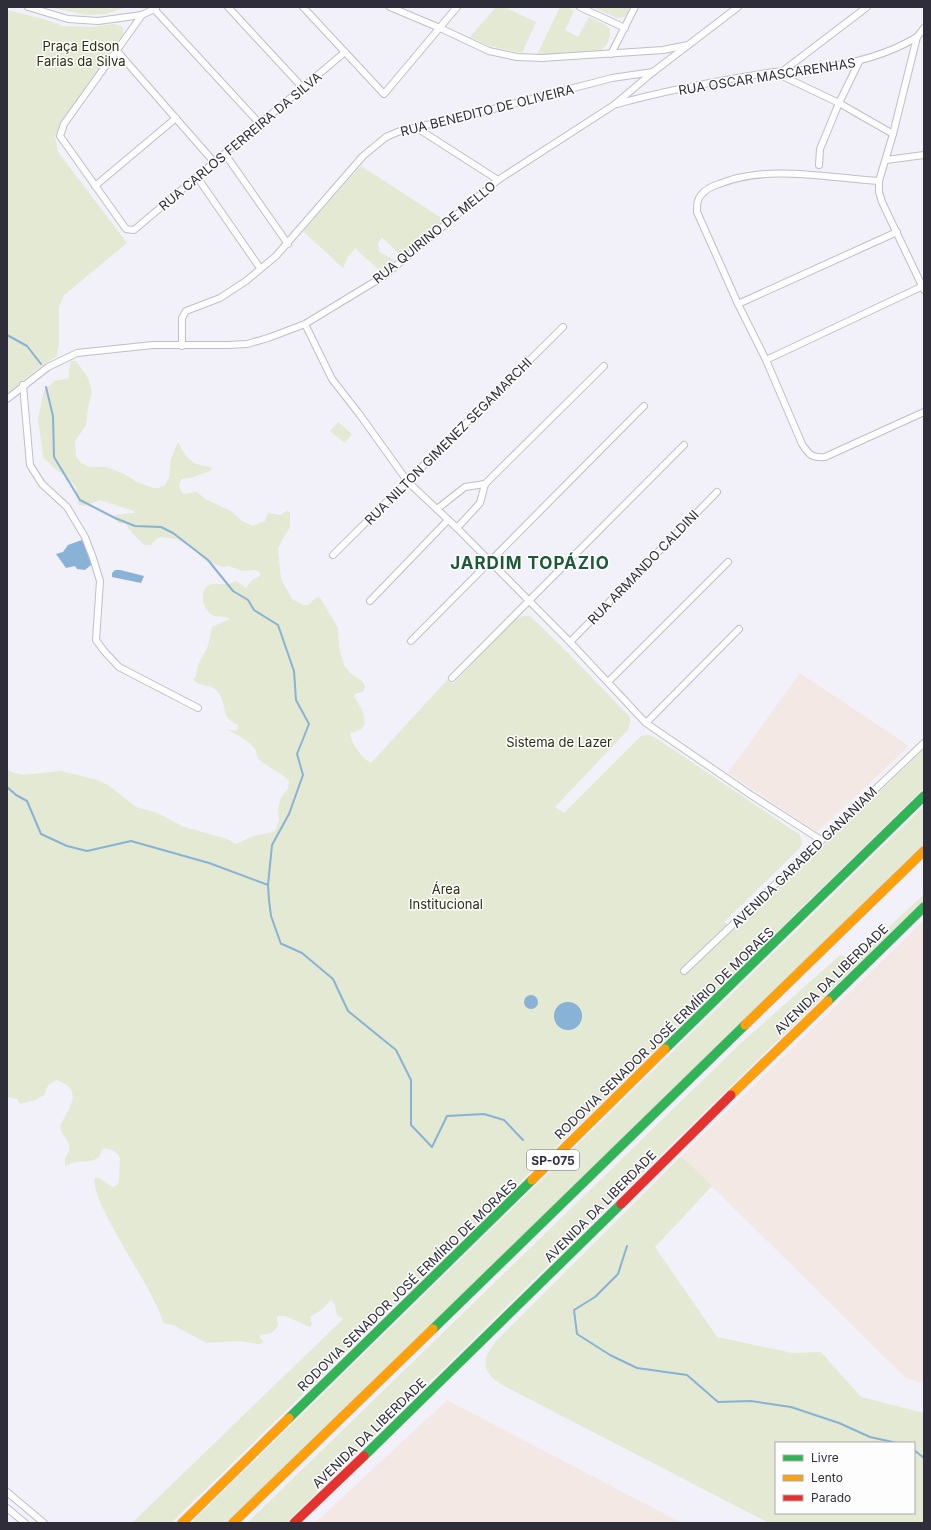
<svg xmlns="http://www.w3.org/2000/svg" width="931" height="1530" font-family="Inter,sans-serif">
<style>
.industrial{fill:#f3e8e3}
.green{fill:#e3e9d2;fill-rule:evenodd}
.water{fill:#88b2d6}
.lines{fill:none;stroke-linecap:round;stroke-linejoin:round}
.stream{stroke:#88b2d6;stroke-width:2}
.street-casing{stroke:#c1bec8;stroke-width:8}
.fast-casing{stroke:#c1bec8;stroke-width:10}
.slow-casing{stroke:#c1bec8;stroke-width:10}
.jam-casing{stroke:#c1bec8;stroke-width:10}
.street{stroke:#fdfdfe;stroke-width:6}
.fast{stroke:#30b455;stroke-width:9}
.slow{stroke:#ff9f0a;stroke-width:9}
.jam{stroke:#e5322d;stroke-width:9}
.labels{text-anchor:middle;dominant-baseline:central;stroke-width:3;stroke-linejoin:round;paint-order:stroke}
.shield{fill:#fdfdfd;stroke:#6e6b74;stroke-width:1}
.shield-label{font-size:12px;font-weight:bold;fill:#302d3a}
.park-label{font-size:13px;fill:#282f10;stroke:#fdfdfd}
.street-label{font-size:13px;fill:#302d3a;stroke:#fdfdfd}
.district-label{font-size:17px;font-weight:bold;letter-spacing:1px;fill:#1d5839;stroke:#fdfdfd}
</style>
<rect width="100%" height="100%" fill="#f2f0f8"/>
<g class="industrial">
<path d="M800 673 909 746 817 832 728 773Z"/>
<path d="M924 920V1384L906 1378 681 1156Z"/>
<path d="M447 1400 682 1523H315Z"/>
</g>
<g class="green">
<path d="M49 7H127L106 14 86 15Z"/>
<path d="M496 7H504L536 22 522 53 490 46 470 37Z"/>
<path d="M560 7H567L574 11 565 30 578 37 589 17 607 26 610 30C610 42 605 50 594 53L537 55Z"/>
<path d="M593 7H630L628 13 624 17 617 18Z"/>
<path d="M7 10 43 19 63 26 92 27 114 24 123 27V34L63 120 55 136 58 152 127 243 64 295 59 307V343L57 356 37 369 7 394Z"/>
<path d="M361 166 446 221 402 257 382 237 378 243 379 252 395 260 380 271 355 248 348 257 343 268 303 231Z"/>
<path d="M71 361H76L88 378 92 392 88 407 86 425 75 441 76 456 81 463 89 467H106L122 473 137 482 154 488H159L165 485 169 477 171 459 178 442C183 452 188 462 200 465 204 466 208 465 212 469L210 471 190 478 181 479 179 486 183 494 197 492 205 499 231 511 242 521 253 526 265 521 268 513 280 515 287 511 290 512V527L282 540 278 549 281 579 292 599 303 605H308L317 597 320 598 338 628 339 647 344 665 350 673 362 681 365 686 363 692 355 694 354 696C358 703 370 721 362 728 360 731 354 732 350 733 351 744 363 759 371 763L448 679 453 684 511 623C517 618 522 615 530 616L568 653 630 717V723L628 730 555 807 564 813 641 736 649 735 656 738 800 835 802 844 800 848 724 922 736 930 924 749V788L171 1523H132L343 1319 337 1315 335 1305 331 1300 321 1310 310 1317 312 1324 310 1327 285 1316H278L277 1317 278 1326 271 1333 260 1335V1338L264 1342 259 1344 238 1341 207 1343 173 1325 163 1323C156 1290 88 1201 95 1178H99L112 1187 116 1186 119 1182 120 1159 118 1154 112 1150 103 1148 99 1157 92 1161 74 1162 65 1166V1158C77 1142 62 1140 60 1126 69 1107 85 1090 57 1080L48 1085 44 1095 35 1100 20 1104 17 1099 7 1097V769L11 772 22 775 61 771 97 780 108 785 136 807 157 813 184 827 227 839 236 844 254 836 274 832 279 821 278 809 281 798 288 789 289 780C280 772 269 768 260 760 256 757 257 753 255 749 250 741 234 733 226 729L235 731 237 730 238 725C218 715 229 707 218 692 212 684 200 687 193 680L196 676 198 665 208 646 212 627 230 619C224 615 217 618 212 615 207 612 203 604 203 599 203 579 215 585 227 584 230 584 233 582 236 581L246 588 252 580 260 576V573L256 570 242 571 229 566 223 567 206 561 191 547 176 539 161 537 156 539 151 545H144C138 538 131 533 126 524L119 523 113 518 115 515 133 513H134V511L100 500 84 506 79 505 76 495V487L67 477 55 469 43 457 42 447 38 419 44 390 55 381 69 378V370Z"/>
<path d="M338 422 352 434 345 443 330 431Z"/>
<path d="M924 806V845L229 1523H191Z"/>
<path d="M924 894V901L771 1047 286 1523H247L740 1044 840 955 856 958Z"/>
<path d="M681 1156 712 1186 655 1247 717 1337 792 1353 821 1352 861 1397 924 1413V1523H769L510 1389C497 1382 483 1375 486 1358 487 1353 493 1346 496 1341ZM776 1443H914V1513H776Z"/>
</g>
<g class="water">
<path d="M82 540 92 564 85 570 77 569 75 566 66 568 56 554 63 552 68 545Z"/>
<path d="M115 570H120L144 576 141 583 112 577V573Z"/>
<circle cx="531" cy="1002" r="7"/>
<circle cx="568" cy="1016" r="14"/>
</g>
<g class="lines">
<g class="stream">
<path d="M7 335 27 346 41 364"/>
<path d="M46 387 53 416 54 457 80 500 115 518 135 526 161 527 173 533 208 560 233 591 248 600 254 610 278 625 294 671 296 700 309 724 297 754 303 775 289 814 272 845 268 885 269 900 271 916 281 944"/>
<path d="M7 787 16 795 27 801 41 834 67 846 87 851 131 841 209 863 268 885"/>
<path d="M282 944 302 953 333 979 348 1011 396 1050 411 1080V1125L432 1147 447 1116 484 1114 504 1120 523 1140"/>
<path d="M627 1246 618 1274 595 1297 574 1310 577 1334 610 1355 637 1368 687 1375 718 1402 751 1401 791 1407 839 1423 870 1437 897 1443"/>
<path d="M914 1450 924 1458"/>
</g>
<defs>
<g id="street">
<path d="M28 7 68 19 98 21 142 15 156 8"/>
<path d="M228 7 303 88"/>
<path d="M303 7 384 94 457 7"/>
<path d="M390 7 440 28 489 51 517 57 542 58 663 50 688 45"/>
<path d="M580 7 625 28"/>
<path d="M154 9 260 124"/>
<path d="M142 15 64 124 60 136 126 229 134 230 345 52"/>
<path d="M924 28 917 37 893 134 879 181V192L882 202 924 290"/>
<path d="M116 50 214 162"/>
<path d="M611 54 635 7"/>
<path d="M783 71 867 7"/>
<path d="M774 72 839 103 893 134"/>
<path d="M617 104C668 90 722 80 774 72 786 71 799 71 811 69 848 65 884 57 917 37"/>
<path d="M417 128 498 180"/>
<path d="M225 154 288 244"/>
<path d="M886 160 924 155"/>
<path d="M819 165 820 149 839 103 859 62"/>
<path d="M197 177 260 268"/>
<path d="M879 181C827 178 769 164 719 184 712 186 706 189 701 195 697 200 697 205 697 212L738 304 766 360 802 444C809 455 812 458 825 457L924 412"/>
<path d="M95 186 176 118"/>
<path d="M738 304 897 232"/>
<path d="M305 324 332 379 360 415 408 482 457 528 570 642 646 723 751 795 821 840"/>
<path d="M182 346V318L186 311 220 298 246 281 276 256 363 156 386 137 400 131 466 116 612 78 653 72"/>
<path d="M766 360 923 286"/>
<path d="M23 385 30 465 42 484 67 507 85 537 93 558 100 581 96 640 104 651 119 667 198 708"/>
<path d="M7 399 48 367 77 353 153 345H228L247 344 268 338 305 324 384 276 498 180 614 105 653 72 738 7"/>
<path d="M437 509 465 487 485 484"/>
<path d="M457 528 480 503 485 484 604 366"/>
<path d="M333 555 563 327"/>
<path d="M370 601 448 520"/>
<path d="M411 641 644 406"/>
<path d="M570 642 717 492"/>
<path d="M452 678 684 445"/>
<path d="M608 682 728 562"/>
<path d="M646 723 739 629"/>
<path d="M684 971 924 743"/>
<path d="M7 1492 44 1523"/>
<path d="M7 1508 25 1523"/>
</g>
<g id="fast">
<path d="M828 1001 924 907"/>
<path d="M665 1049 924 796"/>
<path d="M433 1329 745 1025"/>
<path d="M289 1418 532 1180"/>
<path d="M364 1456 621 1204"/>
</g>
<g id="slow">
<path d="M745 1025 924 851"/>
<path d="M731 1095 828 1001"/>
<path d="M532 1180 665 1049"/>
<path d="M182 1523 289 1418"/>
<path d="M233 1523 433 1329"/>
</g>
<g id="jam">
<path d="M621 1204 731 1095"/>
<path d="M294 1523 364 1456"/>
</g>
</defs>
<use href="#street" class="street-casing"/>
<use href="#fast" class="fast-casing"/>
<use href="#slow" class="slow-casing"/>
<use href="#jam" class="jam-casing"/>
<use href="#street" class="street"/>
<use href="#fast" class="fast"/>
<use href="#slow" class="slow"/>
<use href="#jam" class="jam"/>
</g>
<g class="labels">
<rect class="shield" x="527" y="1150" width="52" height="20" rx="3"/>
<g class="shield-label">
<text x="553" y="1160">SP-075</text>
</g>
<g class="park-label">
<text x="81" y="46">Praça Edson<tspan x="81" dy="15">Farias da Silva</tspan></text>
<text x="559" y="742">Sistema de Lazer</text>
<text x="446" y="889">Área<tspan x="446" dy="15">Institucional</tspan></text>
</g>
<g class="street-label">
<text transform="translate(767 76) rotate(-9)">RUA OSCAR MASCARENHAS</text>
<text transform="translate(487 110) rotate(-14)">RUA BENEDITO DE OLIVEIRA</text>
<text transform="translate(240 141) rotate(-40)">RUA CARLOS FERREIRA DA SILVA</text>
<text transform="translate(434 232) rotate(-39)">RUA QUIRINO DE MELLO</text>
<text transform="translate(448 441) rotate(-45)">RUA NILTON GIMENEZ SEGAMARCHI</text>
<text transform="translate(643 567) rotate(-46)">RUA ARMANDO CALDINI</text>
<text transform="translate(804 857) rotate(-44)">AVENIDA GARABED GANANIAM</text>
<text transform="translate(831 979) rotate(-44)">AVENIDA DA LIBERDADE</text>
<text transform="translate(664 1033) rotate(-44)">RODOVIA SENADOR JOSÉ ERMÍRIO DE MORAES</text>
<text transform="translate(600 1206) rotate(-45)">AVENIDA DA LIBERDADE</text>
<text transform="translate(407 1285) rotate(-44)">RODOVIA SENADOR JOSÉ ERMÍRIO DE MORAES</text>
<text transform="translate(369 1433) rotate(-44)">AVENIDA DA LIBERDADE</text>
</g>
<g class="district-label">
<text x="530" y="563">JARDIM TOPÁZIO</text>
</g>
</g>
<rect width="931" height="1530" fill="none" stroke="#302d3a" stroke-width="16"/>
<rect x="775" y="1442" width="140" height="72" fill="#fdfdfd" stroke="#abaaaf"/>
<rect x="783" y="1455" width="20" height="6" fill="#30b455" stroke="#abaaaf"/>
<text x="811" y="1462" font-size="12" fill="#302d3a">Livre</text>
<rect x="783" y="1475" width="20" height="6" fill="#ff9f0a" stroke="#abaaaf"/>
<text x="811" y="1482" font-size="12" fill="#302d3a">Lento</text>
<rect x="783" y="1495" width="20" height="6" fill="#e5322d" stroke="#abaaaf"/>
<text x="811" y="1502" font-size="12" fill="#302d3a">Parado</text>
</svg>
